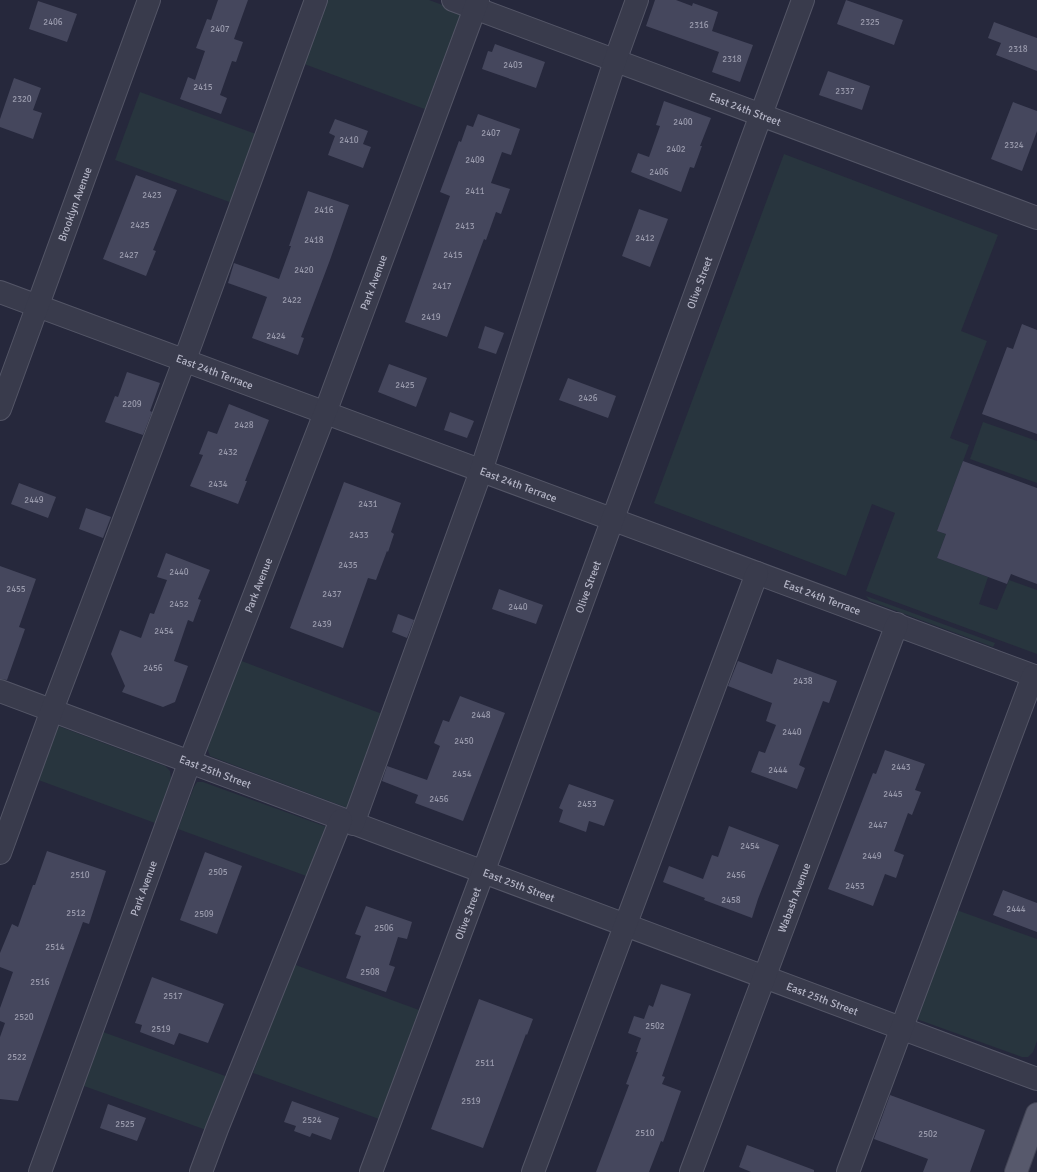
<svg xmlns="http://www.w3.org/2000/svg" width="1037" height="1172" font-family="Signika,sans-serif">
<style>
.green{fill:#28353e}
.building{fill:#45475d}
.lines{fill:none;stroke-linecap:round;stroke-linejoin:round}
.minor-casing{stroke:#545667;stroke-width:24}
.major-casing{stroke:#424455;stroke-width:24}
.minor{stroke:#393b4c;stroke-width:22}
.major{stroke:#57596c;stroke-width:22}
.labels{text-anchor:middle;dominant-baseline:central;stroke-width:3;stroke-linejoin:round;paint-order:stroke}
.number-label{font-size:9px;fill:#999aac}
.street-label{font-size:11px;fill:#b5b6c7;stroke:#1e2031}
</style>
<rect width="100%" height="100%" fill="#26283c"/>
<g class="green">
<path d="M321 0H429L467 14 430 111 299 62Z"/>
<path d="M140 92 259 135 235 204 115 160Z"/>
<path d="M784 154 998 235 961 331 987 341 950 438 969 445 937 531 946 534 937 558 988 577 979 604 997 610 1009 580 1037 590V654L866 591 895 513 872 504 846 576 654 503Z"/>
<path d="M983 422 1037 441V483L970 459Z"/>
<path d="M866 596 995 643 993 647 870 601Z"/>
<path d="M239 660 385 715 350 809 210 756 207 748Z"/>
<path d="M53 724 165 766 170 771 171 779 155 823 33 778Z"/>
<path d="M197 782H203L327 827 309 877 178 829 194 787Z"/>
<path d="M951 908 1037 939V1041L1033 1052 1028 1057H1022L911 1017Z"/>
<path d="M293 964 419 1010 379 1119 253 1073Z"/>
<path d="M103 1032 228 1077 209 1131 84 1086Z"/>
</g>
<g class="building">
<path d="M218 0H248L234 39 243 42 236 62 232 61 220 95 227 98 221 114 180 99 188 77 195 80 205 51 196 48 207 19 211 20Z"/>
<path d="M655 0H676L692 6 693 3 718 12 712 31 753 45 740 82 712 72 719 52 646 26Z"/>
<path d="M846 0 903 20 894 45 837 24Z"/>
<path d="M38 1 77 14 67 42 29 29Z"/>
<path d="M994 22 1037 38V71L996 55 1001 43 988 38Z"/>
<path d="M495 44 545 62 536 88 482 69 488 51 492 52Z"/>
<path d="M828 71 870 86 862 110 819 95Z"/>
<path d="M14 78 41 88 33 110 42 113 33 139 0 127V119Z"/>
<path d="M664 101 711 118 700 146H702L694 168 690 167 681 192 631 172 638 153 649 157 660 126 656 125Z"/>
<path d="M1013 102 1037 111V131L1022 171 991 159Z"/>
<path d="M478 114 520 129 511 155 502 152 491 183 510 189 501 214 496 212 486 240 484 239 447 337 405 322 450 196 440 192 459 141 461 142 467 125 473 127Z"/>
<path d="M335 119 368 131 363 144 371 147 363 168 328 155 335 136 329 133Z"/>
<path d="M136 175 177 190 153 250 156 251 146 276 103 259Z"/>
<path d="M308 191 349 205 330 260 301 337 304 338 298 355 252 338 267 297 228 283 234 263 279 279 291 246H289Z"/>
<path d="M639 209 668 219 650 267 622 256Z"/>
<path d="M1022 324 1037 330V434L982 414 1007 347 1013 349Z"/>
<path d="M485 326 504 333 496 354 478 348Z"/>
<path d="M389 364 427 378 416 407 378 392Z"/>
<path d="M127 372 160 383 150 411 152 412 143 435 105 422 115 396 118 397Z"/>
<path d="M568 378 616 396 608 418 559 400Z"/>
<path d="M229 404 269 420 245 481H247L238 504 190 486 203 455 199 454 208 431 217 434Z"/>
<path d="M450 412 474 421 467 438 444 430Z"/>
<path d="M963 461 1037 488V584L1011 574 1007 584 937 558 946 534 937 531Z"/>
<path d="M344 482 401 503 391 532 394 534 388 552 387 551 376 580 368 578 343 648 290 628Z"/>
<path d="M19 483 56 497 48 518 11 504Z"/>
<path d="M86 508 111 517 103 538 79 529Z"/>
<path d="M166 553 210 570 198 599 201 600 193 622 188 620 174 661 188 666 175 702 163 707 122 692 125 686 111 654 120 630 141 638 150 613 154 614 167 580 157 577Z"/>
<path d="M0 566 36 579 19 627 25 629 7 680 0 679Z"/>
<path d="M499 589 543 605 536 624 492 609Z"/>
<path d="M398 614 414 620 407 638 392 632Z"/>
<path d="M777 659 837 681 829 703 823 701 799 765 805 768 797 789 751 772 759 751 765 753 776 725 766 721 772 703 728 686 738 661 772 674Z"/>
<path d="M460 696 505 713 463 821 415 803 418 795 382 781 387 766 427 780 440 746 434 743 443 720 449 722Z"/>
<path d="M885 750 925 764 915 790 921 792 912 815 908 813 894 851 904 855 896 878 885 874 873 906 828 889 873 773 876 774Z"/>
<path d="M569 784 614 800 604 826 589 821 586 832 559 822 563 810 559 808Z"/>
<path d="M729 826 779 845 758 899 752 918 704 900 705 898 663 882 669 866 703 879 712 855 718 857Z"/>
<path d="M47 851 106 871 89 924 83 922 18 1101 0 1099V1037L5 1023 0 1021V1008L13 972 0 967V953L12 924 18 927 33 885H35Z"/>
<path d="M205 852 242 866 217 934 180 920Z"/>
<path d="M1003 890 1037 903V932L993 915Z"/>
<path d="M366 906 412 922 407 939 398 937 389 965 395 967 386 992 346 978 361 936 355 934Z"/>
<path d="M152 977 224 1004 208 1043 179 1033 174 1045 140 1032 142 1025 135 1023Z"/>
<path d="M661 984 691 994 662 1076 665 1077 662 1084 681 1091 663 1142 661 1141 649 1172H596L629 1085 626 1084 638 1052H636L641 1038 628 1033 634 1016 644 1019 649 1005 653 1007Z"/>
<path d="M479 999 533 1019 527 1035 526 1034 483 1148 431 1129Z"/>
<path d="M890 1095 985 1130 970 1172H923L928 1159 874 1139Z"/>
<path d="M292 1101 339 1118 331 1140 312 1133 310 1137 294 1131 296 1126 284 1122Z"/>
<path d="M108 1104 146 1118 137 1141 100 1128Z"/>
<path d="M747 1145 814 1170V1172H751L739 1167Z"/>
</g>
<g class="lines">
<defs>
<g id="minor">
<path id="s1" d="M453 0 1037 218"/>
<path id="s2" d="M0 292 1037 677"/>
<path id="s3" d="M0 409 149 0"/>
<path id="s4" d="M0 691 1037 1079"/>
<path d="M353 824 481 471 615 61 637 0"/>
<path d="M0 853 52 710 191 343 316 0"/>
<path id="s5" d="M40 1172 190 761 325 413 478 0"/>
<path d="M201 1172 217 1129 341 820"/>
<path id="s6" d="M371 1172 490 854 803 0"/>
<path d="M533 1172 757 573"/>
<path id="s7" d="M691 1172 897 624"/>
<path d="M848 1172 1033 676"/>
</g>
<path id="major" d="M1016 1172 1037 1114"/>
</defs>
<use href="#minor" class="minor-casing"/>
<use href="#major" class="major-casing"/>
<use href="#minor" class="minor"/>
<use href="#major" class="major"/>
</g>
<g class="labels">
<g class="number-label">
<text x="53" y="22">2406</text>
<text x="870" y="22">2325</text>
<text x="699" y="25">2316</text>
<text x="220" y="29">2407</text>
<text x="1018" y="49">2318</text>
<text x="732" y="59">2318</text>
<text x="513" y="65">2403</text>
<text x="203" y="87">2415</text>
<text x="845" y="91">2337</text>
<text x="22" y="99">2320</text>
<text x="683" y="122">2400</text>
<text x="491" y="133">2407</text>
<text x="349" y="140">2410</text>
<text x="1014" y="145">2324</text>
<text x="676" y="149">2402</text>
<text x="475" y="160">2409</text>
<text x="659" y="172">2406</text>
<text x="475" y="191">2411</text>
<text x="152" y="195">2423</text>
<text x="324" y="210">2416</text>
<text x="140" y="225">2425</text>
<text x="465" y="226">2413</text>
<text x="645" y="238">2412</text>
<text x="314" y="240">2418</text>
<text x="129" y="255">2427</text>
<text x="453" y="255">2415</text>
<text x="304" y="270">2420</text>
<text x="442" y="286">2417</text>
<text x="292" y="300">2422</text>
<text x="431" y="317">2419</text>
<text x="276" y="336">2424</text>
<text x="405" y="385">2425</text>
<text x="588" y="398">2426</text>
<text x="132" y="404">2209</text>
<text x="244" y="425">2428</text>
<text x="228" y="452">2432</text>
<text x="218" y="484">2434</text>
<text x="34" y="500">2449</text>
<text x="368" y="504">2431</text>
<text x="359" y="535">2433</text>
<text x="348" y="565">2435</text>
<text x="179" y="572">2440</text>
<text x="16" y="589">2455</text>
<text x="332" y="594">2437</text>
<text x="179" y="604">2452</text>
<text x="518" y="607">2440</text>
<text x="322" y="624">2439</text>
<text x="164" y="631">2454</text>
<text x="153" y="668">2456</text>
<text x="803" y="681">2438</text>
<text x="481" y="715">2448</text>
<text x="792" y="732">2440</text>
<text x="464" y="741">2450</text>
<text x="901" y="767">2443</text>
<text x="778" y="770">2444</text>
<text x="462" y="774">2454</text>
<text x="893" y="794">2445</text>
<text x="439" y="799">2456</text>
<text x="587" y="804">2453</text>
<text x="878" y="825">2447</text>
<text x="750" y="846">2454</text>
<text x="872" y="856">2449</text>
<text x="218" y="872">2505</text>
<text x="80" y="875">2510</text>
<text x="736" y="875">2456</text>
<text x="855" y="886">2453</text>
<text x="731" y="900">2458</text>
<text x="1016" y="909">2444</text>
<text x="76" y="913">2512</text>
<text x="204" y="914">2509</text>
<text x="384" y="928">2506</text>
<text x="55" y="947">2514</text>
<text x="370" y="972">2508</text>
<text x="40" y="982">2516</text>
<text x="173" y="996">2517</text>
<text x="24" y="1017">2520</text>
<text x="655" y="1026">2502</text>
<text x="161" y="1029">2519</text>
<text x="17" y="1057">2522</text>
<text x="485" y="1063">2511</text>
<text x="471" y="1101">2519</text>
<text x="312" y="1120">2524</text>
<text x="125" y="1124">2525</text>
<text x="645" y="1133">2510</text>
<text x="928" y="1134">2502</text>
</g>
<g class="street-label">
<text stroke="none"><textPath href="#s1" startOffset="312">East 24th Street</textPath></text>
<text stroke="none"><textPath href="#s3" startOffset="218">Brooklyn Avenue</textPath></text>
<text stroke="none"><textPath href="#s6" startOffset="948">Olive Street</textPath></text>
<text stroke="none"><textPath href="#s5" startOffset="950">Park Avenue</textPath></text>
<text stroke="none"><textPath href="#s2" startOffset="229">East 24th Terrace</textPath></text>
<text stroke="none"><textPath href="#s2" startOffset="553">East 24th Terrace</textPath></text>
<text stroke="none"><textPath href="#s5" startOffset="626">Park Avenue</textPath></text>
<text stroke="none"><textPath href="#s6" startOffset="624">Olive Street</textPath></text>
<text stroke="none"><textPath href="#s2" startOffset="877">East 24th Terrace</textPath></text>
<text stroke="none"><textPath href="#s4" startOffset="230">East 25th Street</textPath></text>
<text stroke="none"><textPath href="#s4" startOffset="554">East 25th Street</textPath></text>
<text stroke="none"><textPath href="#s5" startOffset="302">Park Avenue</textPath></text>
<text stroke="none"><textPath href="#s7" startOffset="293">Wabash Avenue</textPath></text>
<text stroke="none"><textPath href="#s6" startOffset="276">Olive Street</textPath></text>
<text stroke="none"><textPath href="#s4" startOffset="878">East 25th Street</textPath></text>
</g>
</g>
</svg>
